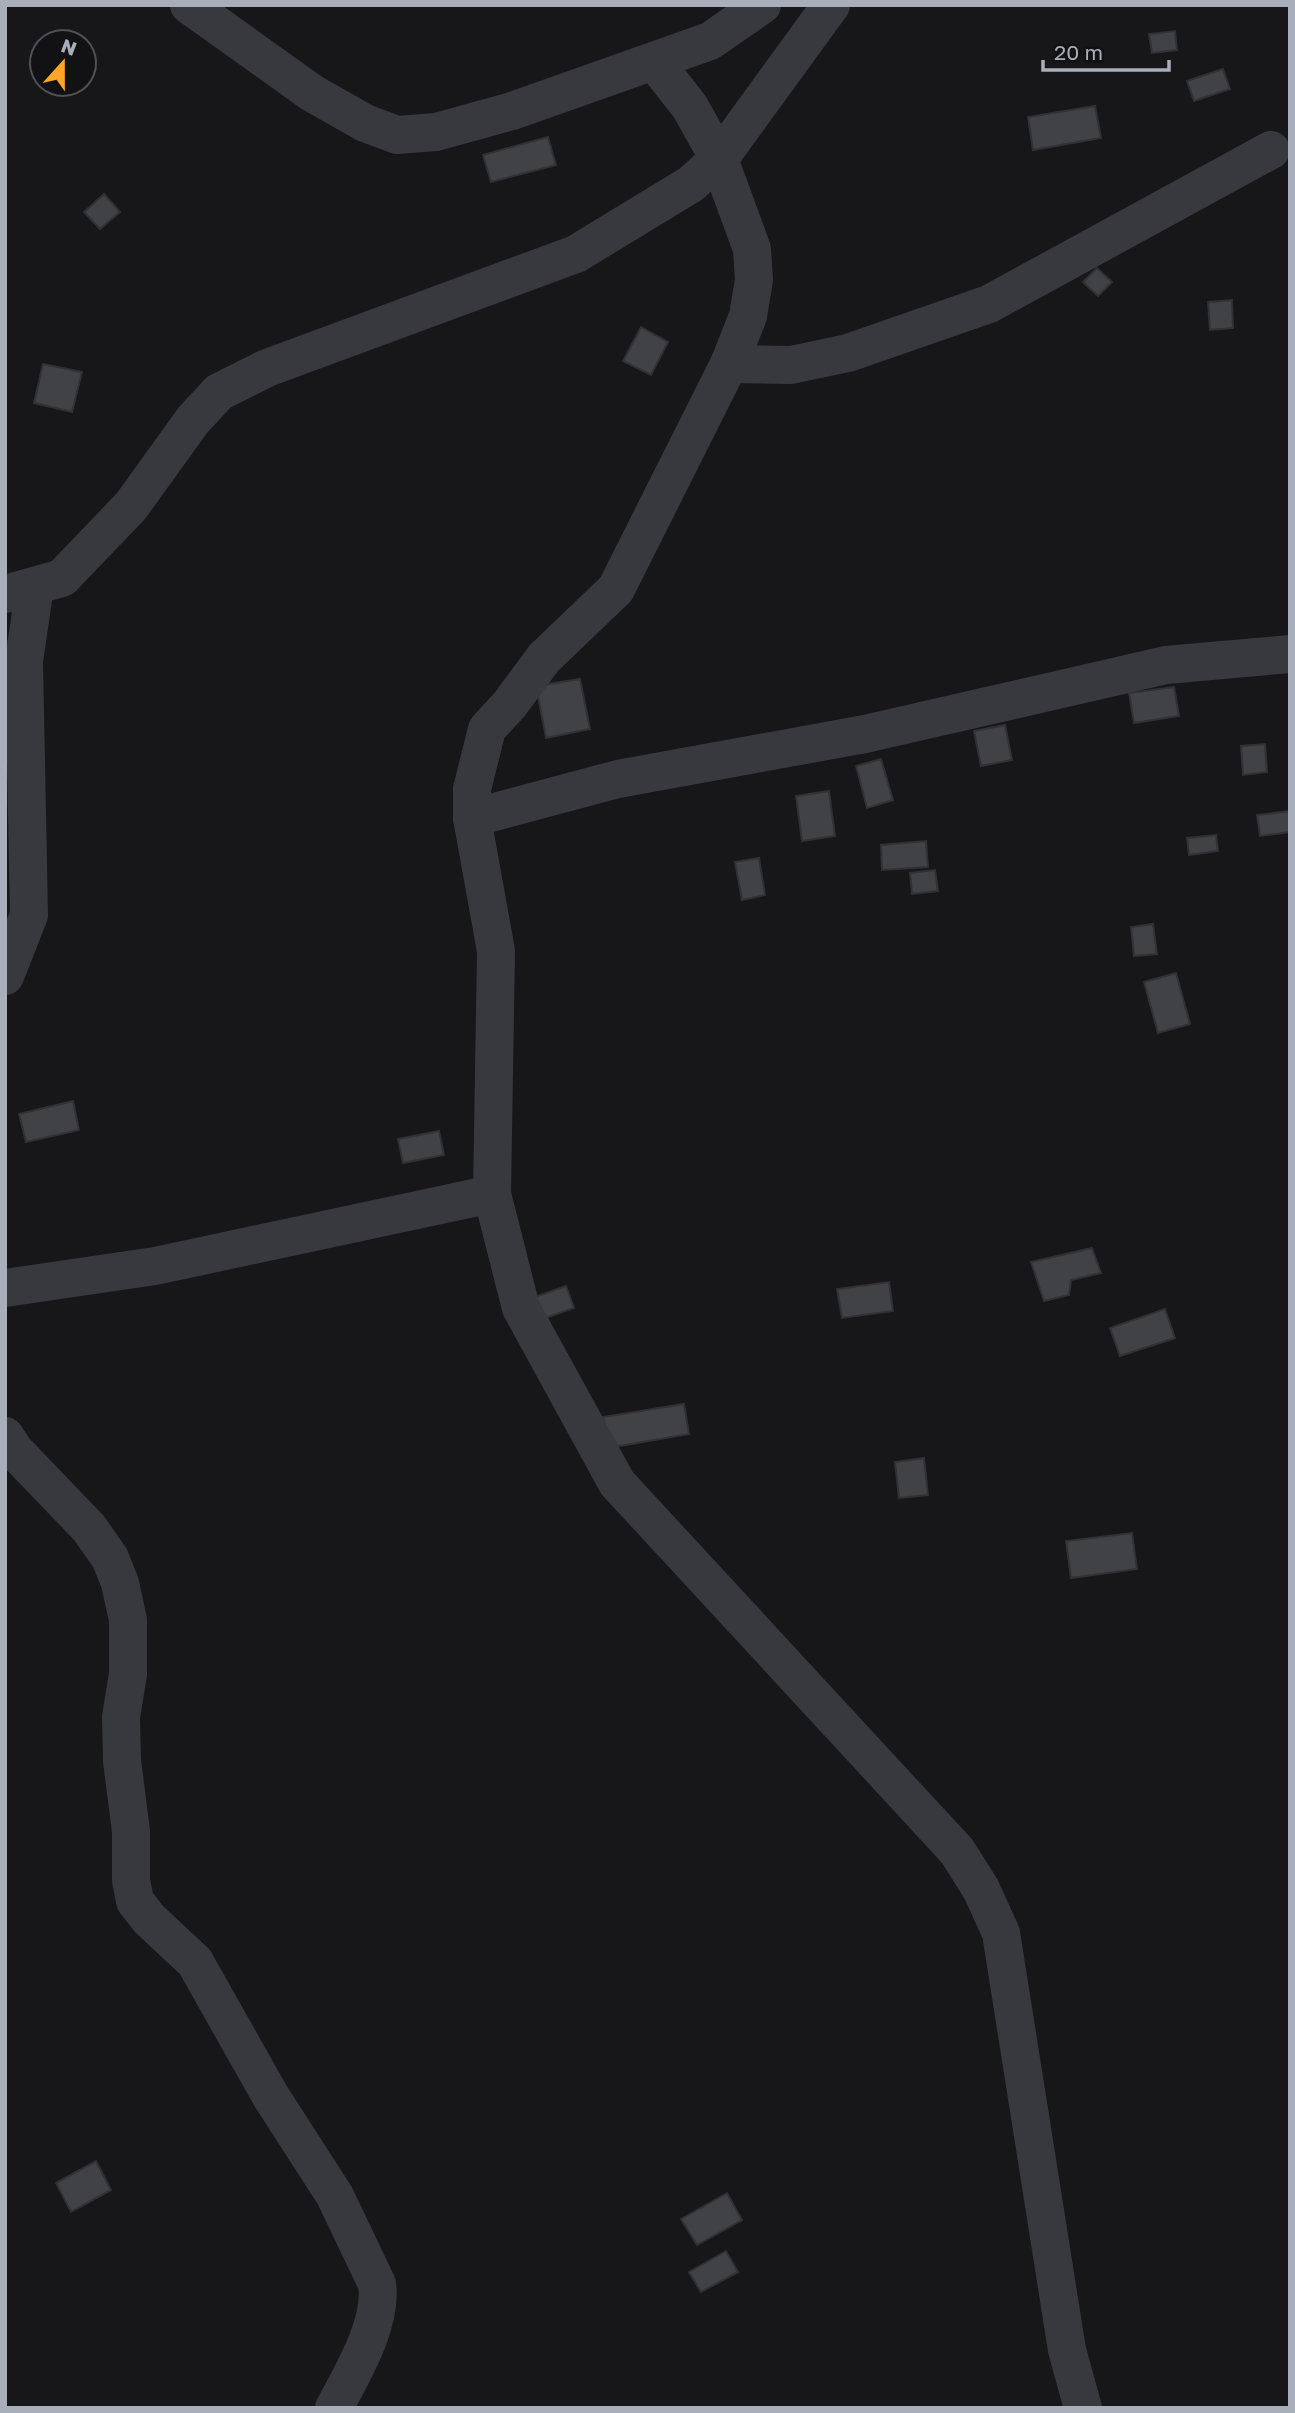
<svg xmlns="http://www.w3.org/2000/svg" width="1295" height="2413" font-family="'Golos Text',sans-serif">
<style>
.building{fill:#414246;stroke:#313135;stroke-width:2}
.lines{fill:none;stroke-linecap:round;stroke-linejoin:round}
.street{stroke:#37393e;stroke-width:38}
</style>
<rect width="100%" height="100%" fill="#171719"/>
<g class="building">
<path d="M1175 31 1177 50 1152 53 1149 34Z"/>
<path d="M1223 69 1230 89 1194 101 1187 81Z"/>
<path d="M1095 106 1101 138 1033 150 1028 117Z"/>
<path d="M548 137 556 165 491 182 483 155Z"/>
<path d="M104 194 120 212 100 229 84 212Z"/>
<path d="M1097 268 1112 282 1098 296 1083 282Z"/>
<path d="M1232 300 1233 328 1210 330 1208 302Z"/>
<path d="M641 327 668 342 651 375 623 361Z"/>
<path d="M43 364 82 372 72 412 34 403Z"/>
<path d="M580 679 590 729 546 738 536 686Z"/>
<path d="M1174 687 1179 716 1134 723 1129 693Z"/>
<path d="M1005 725 1012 760 981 766 974 731Z"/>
<path d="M1265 744 1267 772 1243 775 1241 746Z"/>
<path d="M881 759 893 800 867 808 856 766Z"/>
<path d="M829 791 835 836 802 841 796 796Z"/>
<path d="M1290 811V832L1260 836 1257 815Z"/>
<path d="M1216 835 1218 851 1189 855 1187 838Z"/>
<path d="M926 841 928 867 882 870 881 845Z"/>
<path d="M759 858 765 895 742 900 735 862Z"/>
<path d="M935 870 938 891 912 894 910 873Z"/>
<path d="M1153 924 1157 954 1134 956 1131 927Z"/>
<path d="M1176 973 1190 1024 1158 1033 1144 982Z"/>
<path d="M73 1101 79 1130 26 1142 19 1114Z"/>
<path d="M439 1131 444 1155 403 1163 398 1139Z"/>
<path d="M1092 1248 1101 1273 1071 1280 1069 1295 1044 1301 1031 1262Z"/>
<path d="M889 1282 893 1311 842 1318 837 1289Z"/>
<path d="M566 1286 574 1308 537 1321 529 1299Z"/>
<path d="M1165 1309 1175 1338 1120 1356 1110 1328Z"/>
<path d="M684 1404 689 1434 608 1448 603 1417Z"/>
<path d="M924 1458 928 1495 899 1498 895 1462Z"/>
<path d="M1132 1533 1137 1569 1071 1578 1066 1541Z"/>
<path d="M96 2161 111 2190 71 2212 56 2183Z"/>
<path d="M727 2193 742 2220 697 2245 681 2219Z"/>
<path d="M726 2251 738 2272 701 2292 689 2272Z"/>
</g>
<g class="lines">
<g class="street">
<path d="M189 5 312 93 365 123 397 135 436 132 512 111 710 41 762 5"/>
<path d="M831 5 719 159 752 249 754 280 748 316 729 364 616 589 544 658 510 704 487 729 472 789V818L496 951 492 1194 521 1308 617 1483 957 1851 981 1889 1001 1933 1067 2350 1083 2408"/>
<path d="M729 364 791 365 848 353 989 304 1271 150"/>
<path d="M5 594 62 578 131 506 193 420 219 392 267 368 576 254 691 184 719 159 690 107 654 61"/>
<path d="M472 818 618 779 865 734 1166 665 1290 654"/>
<path d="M5 976 29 915 24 661 35 586"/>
<path d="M5 1288 155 1266 492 1194"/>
<path d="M5 1436 15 1451 89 1528 110 1558 120 1583 128 1620V1674L121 1717 122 1761 131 1831V1880L135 1901 149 1919 195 1962 270 2095 335 2196 377 2284C383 2323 352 2374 334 2408"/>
</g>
</g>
<rect width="1295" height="2413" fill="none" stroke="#a8afba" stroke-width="14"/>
<g transform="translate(63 63) rotate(21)"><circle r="33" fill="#121214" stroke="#4e5156" stroke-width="2"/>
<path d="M0-5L12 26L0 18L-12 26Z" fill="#ffa629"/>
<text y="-10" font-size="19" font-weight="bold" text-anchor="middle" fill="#a8afba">N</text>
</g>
<path d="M1043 60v10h126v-10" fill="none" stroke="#a8afba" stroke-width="3.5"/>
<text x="1054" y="60" font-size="21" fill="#a8afba" stroke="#121214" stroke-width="5" paint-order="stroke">20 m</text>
</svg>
